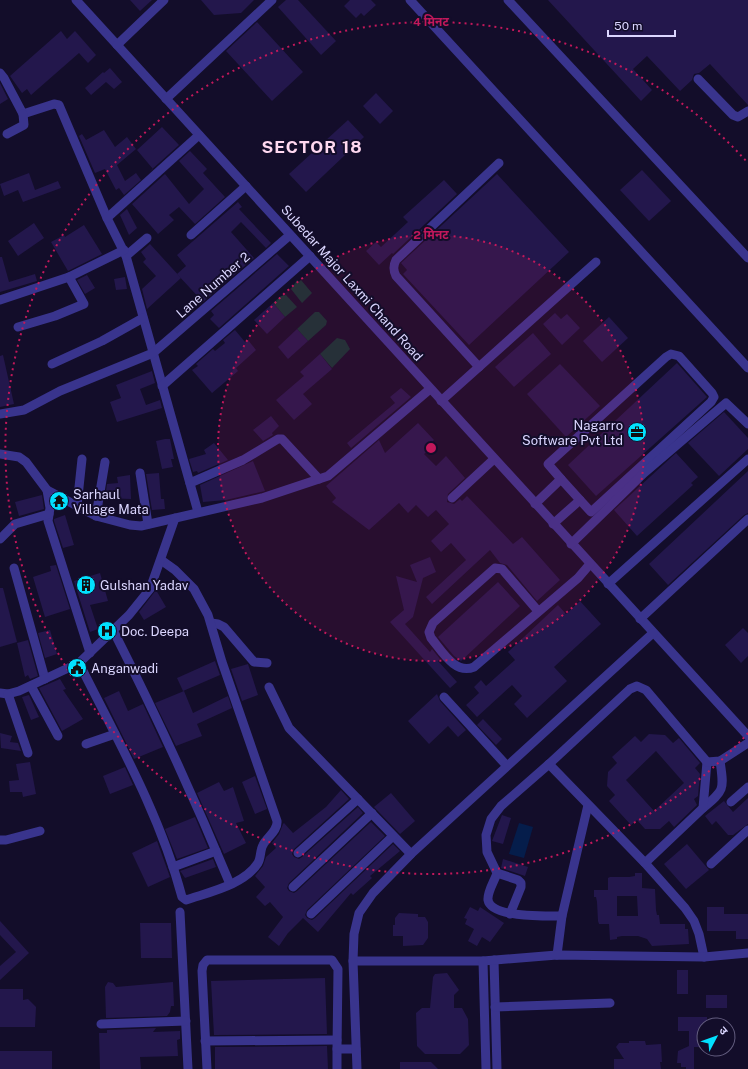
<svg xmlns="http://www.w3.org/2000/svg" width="748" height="1069" font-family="'Public Sans','Noto Sans Devanagari',sans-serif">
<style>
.green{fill:#103434}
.water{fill:#051d4b}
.building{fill:#23174c;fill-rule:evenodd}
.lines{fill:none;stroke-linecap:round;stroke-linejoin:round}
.minor{stroke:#39348d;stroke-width:9}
.ring{fill:none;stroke:#c2185b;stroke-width:2;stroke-dasharray:2 4}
.labels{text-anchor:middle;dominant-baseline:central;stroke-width:4;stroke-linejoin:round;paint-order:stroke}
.street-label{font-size:13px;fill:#dbd6ff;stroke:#130d2a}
.poi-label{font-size:13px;fill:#dbd6ff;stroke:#130d2a;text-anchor:start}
.district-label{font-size:17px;font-weight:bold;letter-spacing:1px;fill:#ffd8f0;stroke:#130d2a}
.centre{fill:#c2185b;stroke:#130d2a;stroke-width:2}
.ring-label{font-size:12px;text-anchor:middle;font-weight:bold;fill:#c2185b;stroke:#130d2a;stroke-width:4;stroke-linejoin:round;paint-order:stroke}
</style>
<rect width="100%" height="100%" fill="#130d2a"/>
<g class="green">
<path d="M297 280 299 282 301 280 312 293 302 303 291 289Z"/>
<path d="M286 295 297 307 285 317 273 303 281 296Z"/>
<path d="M315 312H319L327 321 326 325 308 341 297 329Z"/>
<path d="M337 338 345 340 350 349 332 368 320 354Z"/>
</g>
<path class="water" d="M519 823 533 827 524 858 509 854Z"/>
<g class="building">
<path d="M130 0H152L140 11Z"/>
<path d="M201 0H254L241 13 214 15Z"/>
<path d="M286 0H298L336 41 321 55 278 7Z"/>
<path d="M350 0H371L376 5 364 16 361 13 356 18 344 6Z"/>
<path d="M548 0H748V105L710 64 699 73 694 74 692 80 680 91 647 56 633 69 652 90 641 101Z"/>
<path d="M257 22 303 72 272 101 226 51Z"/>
<path d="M61 31 67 39 75 31 96 55 88 63 79 53 31 95 27 89 22 93 10 76Z"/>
<path d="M110 68 122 82 114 89 106 82 91 95 85 88 103 72 104 73Z"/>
<path d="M0 83 8 99 0 104Z"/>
<path d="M376 93 393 111 380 124 363 106Z"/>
<path d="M348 120 364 137 306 192 289 174Z"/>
<path d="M162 127 179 145 149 172 153 169 137 150Z"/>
<path d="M104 130 115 147 127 137 136 149 117 165 125 181 136 173 141 180 124 195 119 188 116 190 105 169 95 173 79 136 82 134 86 140Z"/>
<path d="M190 151 207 169 203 173 225 197 195 224 179 207 169 215 174 220 158 234 132 204 165 174 189 204 204 189 179 161Z"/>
<path d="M642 170 671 201 649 221 620 190Z"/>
<path d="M29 173 35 190 58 181 61 188 23 202 18 190 4 196 0 184Z"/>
<path d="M497 174 569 252 469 345 403 274 407 270 401 263Z"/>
<path d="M444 180 457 194 393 254 392 253 379 265 366 251 376 242 381 247 408 222 403 217Z"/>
<path d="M238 202 242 207 239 209 271 243 266 248 241 222 231 232 254 258 203 302 177 274 186 266 177 255Z"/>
<path d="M127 209 137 228 129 235 120 215Z"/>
<path d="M34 223 44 238 18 256 8 241Z"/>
<path d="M84 225 102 254 68 271 51 242 64 235 65 237Z"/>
<path d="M150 244 181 278 147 309 142 289 156 276 143 262 146 259 141 252Z"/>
<path d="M277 254 289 266 219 328 210 319 214 315 211 311Z"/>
<path d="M0 257H2L9 282 35 274 37 281 0 292Z"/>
<path d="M87 275 95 288 85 294 77 280Z"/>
<path d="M125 277 127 289 116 290 114 279Z"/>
<path d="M273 303 285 317 267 334 254 320Z"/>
<path d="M555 313 561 319 567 314 580 328 562 345 543 324Z"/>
<path d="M609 317 628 338 602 362 583 341Z"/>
<path d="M297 329 308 341 288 359 278 347Z"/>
<path d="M235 330 245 342 248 340 256 350 236 368 238 371 212 393 192 370 198 366 196 364 213 349 215 351 225 343 223 340Z"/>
<path d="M533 333 551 354 514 387 495 367Z"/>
<path d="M320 354 332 369 303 394 312 404 294 420 276 400 304 376 300 372Z"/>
<path d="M3 355 14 404 0 407V356Z"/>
<path d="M677 363 707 397 596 496 568 465Z"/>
<path d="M560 364 600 406 566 437 527 394Z"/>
<path d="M152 371 155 383 140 389 146 405 160 400 162 408 117 422 110 402 121 398 116 385Z"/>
<path d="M401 388 411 397 351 448 347 443 395 403 390 397Z"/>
<path d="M724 412 748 438V449L719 476 688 443Z"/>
<path d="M271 416 279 426 272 433 273 435 263 441 253 430Z"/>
<path d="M418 423 434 440 427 447 429 450 424 454 436 466 446 456 465 478 448 494 447 502 454 504 460 499 462 501 467 496 513 544 522 537 560 580 537 601 507 565 500 563 490 550 432 604 426 597 466 560 451 543 441 552 431 541 449 524 436 510 428 517 416 505 408 513 399 503 369 530 332 502 336 498 326 486 379 440 385 453Z"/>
<path d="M165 439H170L174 459H171L173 467 162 469 156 441Z"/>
<path d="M214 443 228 460 198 473 197 471 193 472 189 459 206 454 204 450Z"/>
<path d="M676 453 698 477 691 483 693 485 637 536 614 510Z"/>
<path d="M253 461 265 491 226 500 203 502 200 485Z"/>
<path d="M748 471V513L744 515 668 585 649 564Z"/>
<path d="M159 473 161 499H164L165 509 152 510 146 474Z"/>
<path d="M130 475 131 499 105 498 107 484 118 483 117 477Z"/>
<path d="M42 495 44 509 19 516 15 502Z"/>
<path d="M65 515 74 545 63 548 54 521V519Z"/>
<path d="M430 557 436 572 423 578 413 617 405 624 430 652 432 649 440 659 438 661 457 682 450 688 390 622 404 610 396 576 417 582 410 565Z"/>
<path d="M56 565 70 609 45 617 33 577 51 571 50 566Z"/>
<path d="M100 573 108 601 90 605 98 629 90 632 74 581Z"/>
<path d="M498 582 520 606 461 661 454 656 438 637Z"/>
<path d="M0 588H3L17 642 0 647Z"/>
<path d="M156 590 166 607 144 620 139 612Z"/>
<path d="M580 601 601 624 554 667 567 681 527 718 514 704 522 696 512 685 477 717 466 705 479 693 474 687 481 680 486 686 515 660 508 652 558 605 566 614Z"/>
<path d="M743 628 748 633V656L741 663 725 645Z"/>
<path d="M50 630 57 654 45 658 38 633Z"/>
<path d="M28 640 38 676 30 679 28 675 25 677 17 643Z"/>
<path d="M215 661 220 675 183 691 177 678Z"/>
<path d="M248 664 258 695 242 701 231 669Z"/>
<path d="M60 679 66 689 63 690 83 719 62 731 39 688Z"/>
<path d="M119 691 128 711 143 704 163 747 134 759 104 698Z"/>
<path d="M184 691 193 713 228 696 232 708 197 724 202 736 176 746 155 703Z"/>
<path d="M437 694 440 701 466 730 458 737 448 726 429 744 408 721Z"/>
<path d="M29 695 39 717 31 720 22 697Z"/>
<path d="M483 719 502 739 496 745 477 725Z"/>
<path d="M0 733 12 736 10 742 18 743 21 751 1 748Z"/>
<path d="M649 734 665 735 673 743 679 738 700 763 695 768 700 774 698 796 694 799 697 805 674 827 669 821 660 829H645L637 820 631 825 609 801 615 795 607 786 608 772 617 763 612 757 635 736 641 742ZM656 751 684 783 654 811 626 780Z"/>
<path d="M30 762 36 794 23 797 22 792H10L9 781 19 780 16 764Z"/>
<path d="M125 767 133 785 110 794 103 776Z"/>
<path d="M255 776 267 809 255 814 242 782Z"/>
<path d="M219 782 224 791 233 787 244 821 236 823 246 843 224 854 197 793Z"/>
<path d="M341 790 349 799 294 849 292 854 294 857 299 859 302 857 358 807 363 813 289 883 287 888 289 891 294 893 297 891 371 822 385 836 307 910 305 915 307 918 312 920 315 918 393 844 400 851 370 876 372 878 353 895 351 893 318 932 303 918 288 933 279 946 268 937 283 917 270 902 265 906 256 897 265 887 255 876 263 866 266 857 276 848 272 843 279 834 283 824 284 823 293 833 326 807Z"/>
<path d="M391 793 415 821 400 834 374 807Z"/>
<path d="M748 798V824L733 835H728L716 821 712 825 705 816 724 801 733 812Z"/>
<path d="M502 815 511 818 503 844 492 841Z"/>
<path d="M195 817 208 848 177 859 165 829Z"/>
<path d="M157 841 170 877 148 887 132 853Z"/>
<path d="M687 844 709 870 686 889 664 864Z"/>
<path d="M213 859 216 867 185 878 181 872 180 871Z"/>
<path d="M503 859 528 867 525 876 501 868Z"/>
<path d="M635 873H642V888L655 889 656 910 657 915H659L660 924H685V929H688L689 944 652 946 647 939 638 936H622L617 937V939L610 940 609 924H599L598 921 597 902 596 897H594V890H608V878L610 877H629L635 876ZM617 896H637L638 916H617Z"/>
<path d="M470 907 478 911 480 907 504 923 490 942 482 937 477 946 468 941 474 929 465 924 467 919 464 918Z"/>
<path d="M707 907H724V914H748V939H736V931H707Z"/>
<path d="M399 913 418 914V917H425L428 922V938L423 945 403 946V936H393V925H395V918Z"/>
<path d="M0 921 29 953 0 980V966L16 952 0 935Z"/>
<path d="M140 923H171L172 958H141Z"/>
<rect x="677" y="970" width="11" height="24"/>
<path d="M447 973 459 990 454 995V1008H462L468 1019 469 1045 460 1054H425L417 1046 416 1013 422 1008H430L433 977 435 974Z"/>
<path d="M325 978 327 1034 214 1035 211 981Z"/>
<path d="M108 982 113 983 116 987 173 982 174 1006H171L170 1012 167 1016 106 1018 105 987Z"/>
<path d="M0 989H23V1000L28 999 36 1007 35 1027H0Z"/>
<rect x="706" y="995" width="21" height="13"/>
<path d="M678 1017H707V1025H704V1047H694V1069H686V1067H681V1063H677L678 1051 689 1046V1031H678Z"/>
<path d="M156 1028 153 1032 180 1031V1039L177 1040 178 1056 140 1057 141 1069H100L99 1033H107V1030Z"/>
<path d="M629 1041H645L646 1045 661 1044 662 1062H660L661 1069H614V1059H624L616 1047 619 1043H629Z"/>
<path d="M327 1046 328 1069H215V1047Z"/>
<rect x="0" y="1051" width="52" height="18"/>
<path d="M400 1062H431L438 1069H400Z"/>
</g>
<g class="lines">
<g class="minor">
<path d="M76 0 748 736"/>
<path d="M410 0 748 368"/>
<path d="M508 0 748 258"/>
<path d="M117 45 164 0"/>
<path d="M0 73 4 78 23 114 54 104 59 105 107 218 126 256 198 512"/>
<path d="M698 79 733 115 738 117 748 111"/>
<path d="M166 99 272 0"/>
<path d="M7 134 24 125 23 114"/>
<path d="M107 218 199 135"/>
<path d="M191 235 246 186"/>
<path d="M126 256 147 238"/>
<path d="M0 300 69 277 124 250"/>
<path d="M18 327 55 316 84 304 69 277"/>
<path d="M52 364 102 341 143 318"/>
<path d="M479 367 396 276C393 270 393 266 396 260L499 163"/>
<path d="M162 386 310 256"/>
<path d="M441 401 596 262"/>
<path d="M0 414 24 410 60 391 153 353 290 235"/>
<path d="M0 454 19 457 26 462 47 490 96 516 130 525 141 526 262 498 328 476 430 389"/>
<path d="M140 473 148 524"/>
<path d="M561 479 548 464 666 357 671 354 679 356 712 393 714 397 711 402 591 512 580 500"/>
<path d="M190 483 243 460 278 439H282L319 479"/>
<path d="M47 490 50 508 48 521 90 653"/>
<path d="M452 498 494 459"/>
<path d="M535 504 561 479 580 500 553 524"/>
<path d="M77 506 82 459"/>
<path d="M96 516 105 462"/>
<path d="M0 539 15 524 49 514"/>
<path d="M571 544 644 473 726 403 748 424"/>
<path d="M14 568 45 679"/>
<path d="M608 584 748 459"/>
<path d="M538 611 502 569 495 568 433 623 429 632 431 638C442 651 455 675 474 667L578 578 590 564"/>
<path d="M640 619 748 519"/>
<path d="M211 623 218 624 224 627 254 662 267 663"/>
<path d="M113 630C155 713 194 797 230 884"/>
<path d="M79 663C117 739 160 814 182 897L186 900C209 892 244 885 258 863 261 858 260 850 263 845 267 837 278 831 277 821L222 662 208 615 194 589 175 570 161 560"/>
<path d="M31 686 58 736"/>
<path d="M269 687 289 728 411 854"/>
<path d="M0 693 8 694 19 691 79 663 129 615 150 589 175 518"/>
<path d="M8 694 28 753"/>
<path d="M444 697 507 766"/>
<path d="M86 744 115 734"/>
<path d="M549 764 645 863 685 908 694 921 699 934 704 957"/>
<path d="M731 802 748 787"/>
<path d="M703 808C725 790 724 789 720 761"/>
<path d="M0 840H6L40 831"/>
<path d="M298 853 358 799"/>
<path d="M645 863 703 808 707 762"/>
<path d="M711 864 748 830"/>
<path d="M173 867 216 851"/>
<path d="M497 873 518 880 521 883V887L510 914"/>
<path d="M293 887 372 813"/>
<path d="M180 912 188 1069"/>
<path d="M311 914 393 836"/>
<path d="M562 916C548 916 491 918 488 900 487 892 495 880 497 873L487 852 486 835 491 819 501 806 549 764 630 689 637 686 646 690 707 762 720 761 748 743"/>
<path d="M557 955 562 916 588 805"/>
<path d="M494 960 497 1069"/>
<path d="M353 961H483L557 955 704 957 748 953"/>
<path d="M483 961 486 1069"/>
<path d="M495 1007 610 1003"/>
<path d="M101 1024 186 1021"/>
<path d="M205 1041 337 1040"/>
<path d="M337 1049V1069"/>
<path d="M207 1069 202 971 203 965 207 960H332L338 969 337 1049H356"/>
<path d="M357 1069 353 961 354 934 359 913 373 893 411 854 653 633"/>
</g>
</g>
<circle cx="431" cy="448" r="213" fill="#c2185b" fill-opacity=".12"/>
<g class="ring">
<circle cx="431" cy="448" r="213"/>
<path d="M748 733A426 426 0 1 1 748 163"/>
</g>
<defs>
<symbol id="office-disc" viewBox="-11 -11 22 22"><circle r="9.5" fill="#02e1ff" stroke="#130d2a"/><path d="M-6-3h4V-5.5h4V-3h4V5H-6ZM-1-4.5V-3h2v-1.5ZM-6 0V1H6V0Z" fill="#111"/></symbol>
<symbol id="temple-disc" viewBox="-11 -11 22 22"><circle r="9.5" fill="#02e1ff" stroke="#130d2a"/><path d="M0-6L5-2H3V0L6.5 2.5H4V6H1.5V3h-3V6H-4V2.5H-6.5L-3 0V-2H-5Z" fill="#111"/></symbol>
<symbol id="building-disc" viewBox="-11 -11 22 22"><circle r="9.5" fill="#02e1ff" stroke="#130d2a"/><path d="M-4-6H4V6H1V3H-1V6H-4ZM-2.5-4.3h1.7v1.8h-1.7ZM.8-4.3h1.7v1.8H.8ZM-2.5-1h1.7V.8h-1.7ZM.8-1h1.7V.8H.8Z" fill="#111"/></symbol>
<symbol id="hospital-disc" viewBox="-11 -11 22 22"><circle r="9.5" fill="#02e1ff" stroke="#130d2a"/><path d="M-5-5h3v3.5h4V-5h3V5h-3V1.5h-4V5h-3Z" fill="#111"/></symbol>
<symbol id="civic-disc" viewBox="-11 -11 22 22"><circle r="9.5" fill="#02e1ff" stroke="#130d2a"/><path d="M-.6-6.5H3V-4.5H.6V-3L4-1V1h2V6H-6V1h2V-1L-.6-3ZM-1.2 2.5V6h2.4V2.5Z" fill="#111"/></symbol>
</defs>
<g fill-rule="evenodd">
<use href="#office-disc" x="626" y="421" width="22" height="22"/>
<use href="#temple-disc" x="48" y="490" width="22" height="22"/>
<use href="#building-disc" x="75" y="574" width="22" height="22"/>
<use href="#hospital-disc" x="96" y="620" width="22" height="22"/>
<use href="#civic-disc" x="66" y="657" width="22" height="22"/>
</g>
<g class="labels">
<g class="street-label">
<text transform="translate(352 283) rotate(48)">Subedar Major Laxmi Chand Road</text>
<text transform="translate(213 285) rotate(-41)">Lane Number 2</text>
</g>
<g class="poi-label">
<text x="623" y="425" text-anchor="end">Nagarro<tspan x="623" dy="15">Software Pvt Ltd</tspan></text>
<text x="73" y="494">Sarhaul<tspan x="73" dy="15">Village Mata</tspan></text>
<text x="100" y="585">Gulshan Yadav</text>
<text x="121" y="631">Doc. Deepa</text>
<text x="91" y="668">Anganwadi</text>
</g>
<g class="district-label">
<text x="312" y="147">SECTOR 18</text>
</g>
</g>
<circle cx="431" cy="448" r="6" class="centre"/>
<g class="ring-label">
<text x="431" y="26">4 मिनट</text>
<text x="431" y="239">2 मिनट</text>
</g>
<g transform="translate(716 1037) rotate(49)"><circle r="19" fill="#130d2a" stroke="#635d7f"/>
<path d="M0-3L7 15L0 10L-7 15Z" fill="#02e1ff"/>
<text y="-6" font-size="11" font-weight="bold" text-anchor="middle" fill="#dbd6ff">उ</text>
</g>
<path d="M608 30v6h67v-6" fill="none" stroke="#dbd6ff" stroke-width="2"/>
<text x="614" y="30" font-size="12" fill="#dbd6ff" stroke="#130d2a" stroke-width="3" paint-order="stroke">50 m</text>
</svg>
